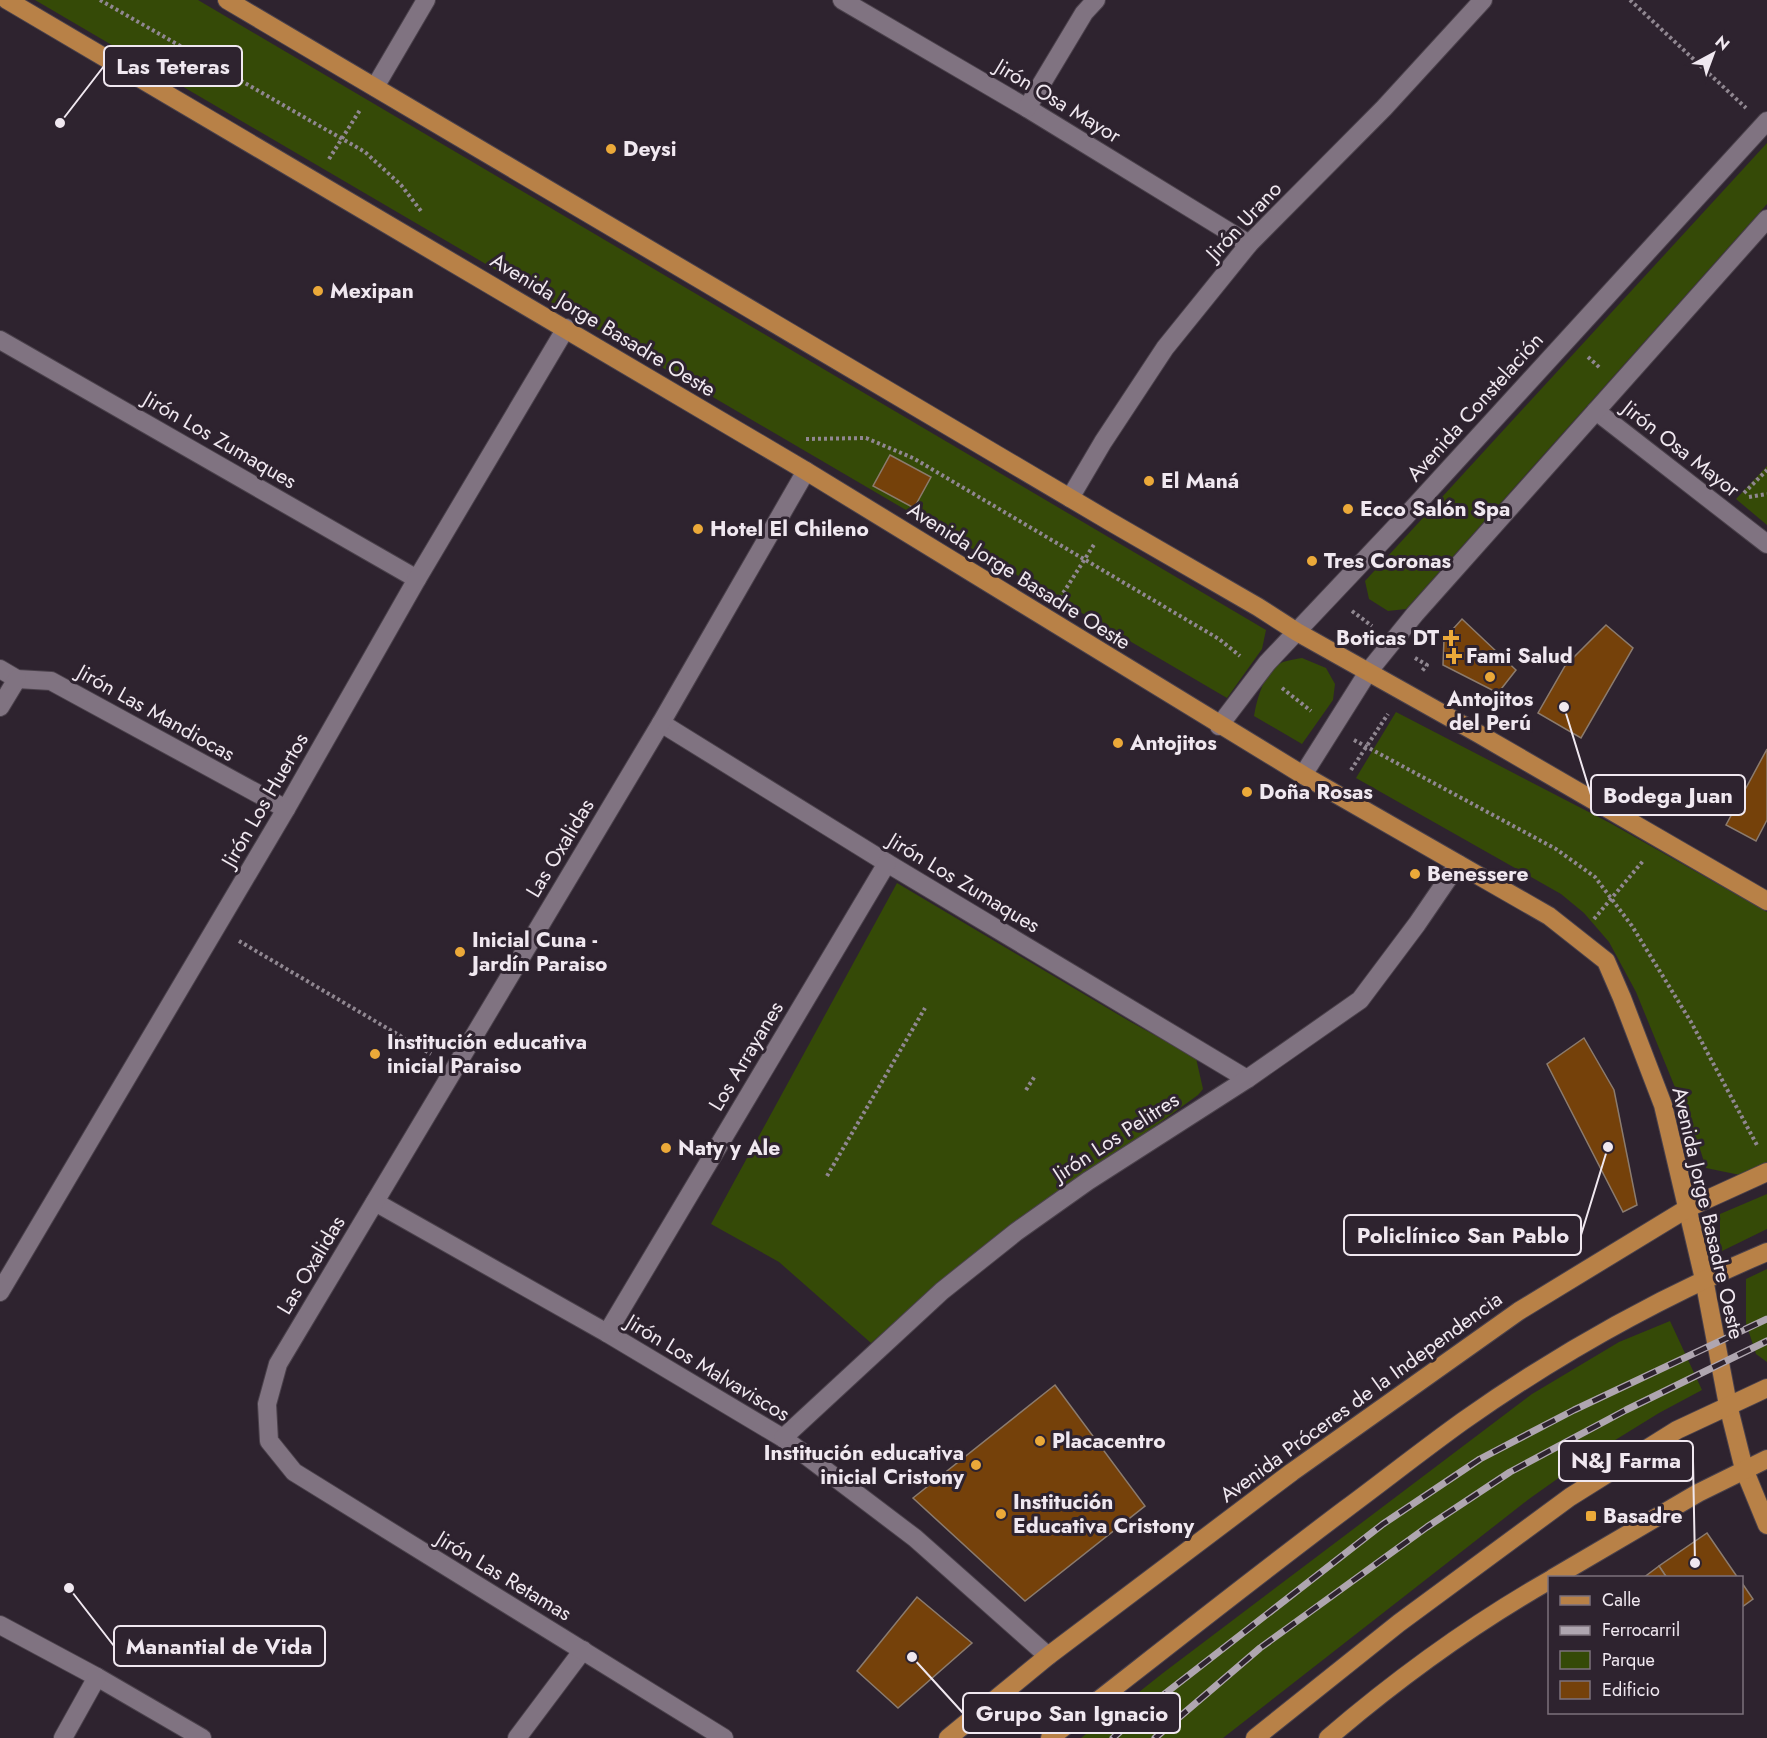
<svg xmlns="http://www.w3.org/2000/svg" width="1767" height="1738" font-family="Jost,sans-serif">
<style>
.green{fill:#354a07}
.building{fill:#75410a;stroke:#8b7b6e;stroke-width:1.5}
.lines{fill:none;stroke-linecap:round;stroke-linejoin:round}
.minor-casing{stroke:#4a414b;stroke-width:20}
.major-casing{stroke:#4a414b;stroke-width:20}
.path{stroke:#908791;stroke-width:4;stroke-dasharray:3 3;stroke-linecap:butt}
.minor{stroke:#807381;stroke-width:18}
.major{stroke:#b88147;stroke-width:18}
.rail-casing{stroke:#afa6b0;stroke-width:7}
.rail{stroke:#2e232f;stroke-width:4.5;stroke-dasharray:14;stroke-linecap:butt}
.poi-dot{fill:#eba939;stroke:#2e232f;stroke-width:2}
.labels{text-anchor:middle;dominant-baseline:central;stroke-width:6;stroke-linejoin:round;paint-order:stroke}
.street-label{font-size:21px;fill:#f0e8f0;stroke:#2e232f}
.poi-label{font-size:21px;font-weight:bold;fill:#f0e8f0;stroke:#2e232f;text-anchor:start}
.leader{fill:none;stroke:#f0e8f0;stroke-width:2}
.callout-dot{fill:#f0e8f0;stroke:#2e232f;stroke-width:2}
.callout{fill:#2e232f;stroke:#f0e8f0;stroke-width:2}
.callout-label{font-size:22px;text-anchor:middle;font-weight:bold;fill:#f0e8f0}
</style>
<rect width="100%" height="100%" fill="#2e232f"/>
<g class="green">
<path d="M35 0H198L1266 630 1262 649 1227 698Z"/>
<path d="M1767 143V204L1406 609 1388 611 1369 599 1365 581Z"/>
<path d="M1767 466V525L1736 499Z"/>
<path d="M1302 658 1326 668 1335 684 1333 700 1302 744 1254 716C1257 698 1264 671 1283 662 1289 660 1296 659 1302 658Z"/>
<path d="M1396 712 1610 823 1767 912V1163L1740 1175 1706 1168 1699 1146 1636 992 1609 942 1584 913 1561 894 1356 778Z"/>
<path d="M897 883 1129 1021 1196 1058 1203 1089 1198 1095 955 1271 871 1343 779 1262 711 1224Z"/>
<path d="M1767 1194V1229L1720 1252V1214Z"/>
<path d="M1767 1269V1362L1756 1354 1746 1323V1279Z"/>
<path d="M1670 1321 1702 1390 1659 1413 1591 1455 1529 1499 1223 1738H1081L1163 1673 1532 1394 1619 1342Z"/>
</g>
<g class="building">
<path d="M890 455 931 477 914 508 873 486Z"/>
<path d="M1462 619 1516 670 1498 693 1443 665 1444 639Z"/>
<path d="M1606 625 1633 648 1581 738 1538 713 1565 666Z"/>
<path d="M1767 749V820L1756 841 1726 825Z"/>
<path d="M1584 1038 1614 1090 1637 1205 1623 1212 1547 1064Z"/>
<path d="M1055 1385 1145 1506 1025 1601 913 1498Z"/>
<path d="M1707 1533 1738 1578H1667L1659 1566Z"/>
<path d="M1659 1566 1667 1578H1643Z"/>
<path d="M1742 1583 1753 1599 1742 1607Z"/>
<path d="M917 1597 972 1643 898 1708 857 1671Z"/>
</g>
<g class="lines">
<defs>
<g id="minor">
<path d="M842 0 1027 108 1249 244"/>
<path d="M375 87 426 0"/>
<path d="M1027 108 1084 13 1096 0"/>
<path d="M0 340 417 579"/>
<path d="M1596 411 1767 544"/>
<path d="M1070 498 1103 442 1165 348 1249 244 1384 108 1483 0"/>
<path d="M0 669 17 679 51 681 286 809"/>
<path d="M0 707 17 679"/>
<path d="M661 723 887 863 1247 1079"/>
<path d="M1219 726 1267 663 1405 517 1767 121"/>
<path d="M1303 775 1368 672 1415 614 1767 219"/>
<path d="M375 1202 607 1333 783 1438 915 1538 1048 1656"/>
<path d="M0 1292 286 809 417 579 566 328"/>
<path d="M607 1333 887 863"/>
<path d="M783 1438 942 1291 1016 1232 1088 1181 1247 1079 1360 1000 1417 924 1458 864"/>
<path d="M0 1625 97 1677 202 1738"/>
<path d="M63 1738 97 1677"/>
<path d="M517 1738 583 1650"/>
<path d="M724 1738 294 1472 269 1441 267 1404 278 1364 661 723 806 471"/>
</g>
<g id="major">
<path d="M7 0 806 471 1303 775 1549 916 1606 961 1622 998 1663 1105 1704 1279 1728 1405 1744 1469 1767 1525"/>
<path d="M227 0 1109 521 1258 607 1297 632 1479 734 1767 901"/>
<path d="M1553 1578 1698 1493 1767 1459"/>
<path d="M948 1738 1048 1656 1292 1472 1519 1311 1688 1208 1767 1172"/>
<path d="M1050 1738C1149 1661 1247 1583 1347 1508 1386 1479 1424 1449 1463 1421 1558 1354 1660 1297 1767 1252"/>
<path d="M1255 1738 1399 1623 1570 1497 1677 1430 1767 1388"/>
<path d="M1328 1738C1397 1679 1471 1625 1550 1580"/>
</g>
</defs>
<use href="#minor" class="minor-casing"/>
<use href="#major" class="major-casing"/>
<g class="path">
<path d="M100 0 365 152 401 185 421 211"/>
<path d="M1630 0 1746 108"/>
<path d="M329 159 360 110"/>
<path d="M1588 357 1600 368"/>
<path d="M806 439 866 438 913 458 1219 639 1240 656"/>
<path d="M1744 493 1767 470"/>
<path d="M1749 497 1767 494"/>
<path d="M1060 598 1095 543"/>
<path d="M1352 611 1372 626"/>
<path d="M1415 658 1427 665 1422 671"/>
<path d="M1282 688 1311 711"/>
<path d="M1354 740 1556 849 1595 877 1632 926 1691 1022 1758 1147"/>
<path d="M1351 770 1388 714"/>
<path d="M1594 919 1643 861"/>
<path d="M239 941 431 1054"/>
<path d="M1026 1090 1035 1076"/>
<path d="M827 1176 925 1008"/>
</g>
<use href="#minor" class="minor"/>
<use href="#major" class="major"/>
<defs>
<g id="rail">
<path d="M1113 1738 1144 1710 1383 1524 1480 1459 1574 1410 1767 1319"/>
<path d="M1155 1738 1260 1648 1427 1527 1510 1472 1626 1410 1767 1341"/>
</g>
</defs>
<use href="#rail" class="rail-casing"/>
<use href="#rail" class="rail"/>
</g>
<g class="poi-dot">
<circle cx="611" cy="149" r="6"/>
<circle cx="318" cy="291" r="6"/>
<circle cx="1149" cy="481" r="6"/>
<circle cx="1348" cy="509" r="6"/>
<circle cx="698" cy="529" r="6"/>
<circle cx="1312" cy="561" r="6"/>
<path d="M1448 629h6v6h6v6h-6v6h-6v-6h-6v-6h6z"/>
<path d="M1451 647h6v6h6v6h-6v6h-6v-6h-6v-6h6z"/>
<circle cx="1490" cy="677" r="6"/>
<circle cx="1118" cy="743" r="6"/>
<circle cx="1247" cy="792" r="6"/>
<circle cx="1415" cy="874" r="6"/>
<circle cx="460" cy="952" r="6"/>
<circle cx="375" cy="1054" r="6"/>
<circle cx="666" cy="1148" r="6"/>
<circle cx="1040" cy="1441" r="6"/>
<circle cx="976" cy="1465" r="6"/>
<circle cx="1001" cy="1514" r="6"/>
<rect x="1585" y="1510" width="12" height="12" rx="3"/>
</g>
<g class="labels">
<g class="street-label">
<text transform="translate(1058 101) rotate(31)">Jirón Osa Mayor</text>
<text transform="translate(1244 221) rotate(-47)">Jirón Urano</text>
<text transform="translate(603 325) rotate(31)">Avenida Jorge Basadre Oeste</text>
<text transform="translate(1475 407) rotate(-48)">Avenida Constelación</text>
<text transform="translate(220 440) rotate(30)">Jirón Los Zumaques</text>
<text transform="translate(1681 449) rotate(38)">Jirón Osa Mayor</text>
<text transform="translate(1019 576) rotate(32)">Avenida Jorge Basadre Oeste</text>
<text transform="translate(156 713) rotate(29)">Jirón Las Mandiocas</text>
<text transform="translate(265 800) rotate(-60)">Jirón Los Huertos</text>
<text transform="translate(560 848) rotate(-59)">Las Oxalidas</text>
<text transform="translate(964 883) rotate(31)">Jirón Los Zumaques</text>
<text transform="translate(746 1056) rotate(-59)">Los Arrayanes</text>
<text transform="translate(1116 1137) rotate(-33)">Jirón Los Pelitres</text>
<text transform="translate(1708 1213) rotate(77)">Avenida Jorge Basadre Oeste</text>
<text transform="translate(311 1265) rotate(-59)">Las Oxalidas</text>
<text transform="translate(708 1368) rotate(31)">Jirón Los Malvaviscos</text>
<text transform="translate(1361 1397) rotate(-36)">Avenida Próceres de la Independencia</text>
<text transform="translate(504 1576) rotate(31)">Jirón Las Retamas</text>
</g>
<g class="poi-label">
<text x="623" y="149">Deysi</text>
<text x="330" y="291">Mexipan</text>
<text x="1161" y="481">El Maná</text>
<text x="1360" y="509">Ecco Salón Spa</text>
<text x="710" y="529">Hotel El Chileno</text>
<text x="1324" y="561">Tres Coronas</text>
<text x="1439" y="638" text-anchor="end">Boticas DT</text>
<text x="1466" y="656">Fami Salud</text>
<text x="1490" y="699" text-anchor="middle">Antojitos<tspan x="1490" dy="24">del Perú</tspan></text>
<text x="1130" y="743">Antojitos</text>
<text x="1259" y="792">Doña Rosas</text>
<text x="1427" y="874">Benessere</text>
<text x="472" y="940">Inicial Cuna -<tspan x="472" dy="24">Jardín Paraiso</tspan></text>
<text x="387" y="1042">Institución educativa<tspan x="387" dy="24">inicial Paraiso</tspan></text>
<text x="678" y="1148">Naty y Ale</text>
<text x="1052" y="1441">Placacentro</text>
<text x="964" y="1453" text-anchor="end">Institución educativa<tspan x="964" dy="24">inicial Cristony</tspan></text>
<text x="1013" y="1502">Institución<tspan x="1013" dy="24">Educativa Cristony</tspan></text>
<text x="1603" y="1516">Basadre</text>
</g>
</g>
<path class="leader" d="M60 123L104 66M1564 707L1591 795M1608 1147L1581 1235M1695 1563L1693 1461M69 1588L114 1646M912 1657L963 1713"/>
<g class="callout-dot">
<circle cx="60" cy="123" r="6"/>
<circle cx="1564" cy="707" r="6"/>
<circle cx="1608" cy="1147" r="6"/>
<circle cx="1695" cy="1563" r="6"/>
<circle cx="69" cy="1588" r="6"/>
<circle cx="912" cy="1657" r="6"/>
</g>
<g class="callout">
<rect x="104" y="46" width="138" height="40" rx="6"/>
<rect x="1591" y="775" width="154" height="40" rx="6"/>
<rect x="1344" y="1215" width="237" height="40" rx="6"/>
<rect x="1559" y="1441" width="134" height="40" rx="6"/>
<rect x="114" y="1626" width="211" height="40" rx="6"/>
<rect x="963" y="1693" width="217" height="40" rx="6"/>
</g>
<g class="callout-label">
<text x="173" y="74">Las Teteras</text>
<text x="1668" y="803">Bodega Juan</text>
<text x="1463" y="1243">Policlínico San Pablo</text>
<text x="1626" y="1468">N&amp;J Farma</text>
<text x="219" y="1654">Manantial de Vida</text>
<text x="1072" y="1721">Grupo San Ignacio</text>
</g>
<rect x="1548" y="1576" width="195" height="138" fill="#2e232f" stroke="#7c727c" stroke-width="1.5"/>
<rect x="1560" y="1596" width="30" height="9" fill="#b88147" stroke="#7c727c" stroke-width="1.5"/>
<text x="1602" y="1606" font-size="18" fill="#f0e8f0">Calle</text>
<rect x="1560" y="1626" width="30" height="9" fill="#afa6b0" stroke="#7c727c" stroke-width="1.5"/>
<text x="1602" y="1636" font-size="18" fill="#f0e8f0">Ferrocarril</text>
<rect x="1560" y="1651" width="30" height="18" fill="#354a07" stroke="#7c727c" stroke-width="1.5"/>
<text x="1602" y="1666" font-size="18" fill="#f0e8f0">Parque</text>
<rect x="1560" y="1681" width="30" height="18" fill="#75410a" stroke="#7c727c" stroke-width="1.5"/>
<text x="1602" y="1696" font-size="18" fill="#f0e8f0">Edificio</text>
<g transform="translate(1713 54) rotate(41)" stroke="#2e232f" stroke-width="4.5" paint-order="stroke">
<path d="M0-4.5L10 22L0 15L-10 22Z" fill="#f0e8f0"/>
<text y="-9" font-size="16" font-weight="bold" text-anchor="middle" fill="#f0e8f0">N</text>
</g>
</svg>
